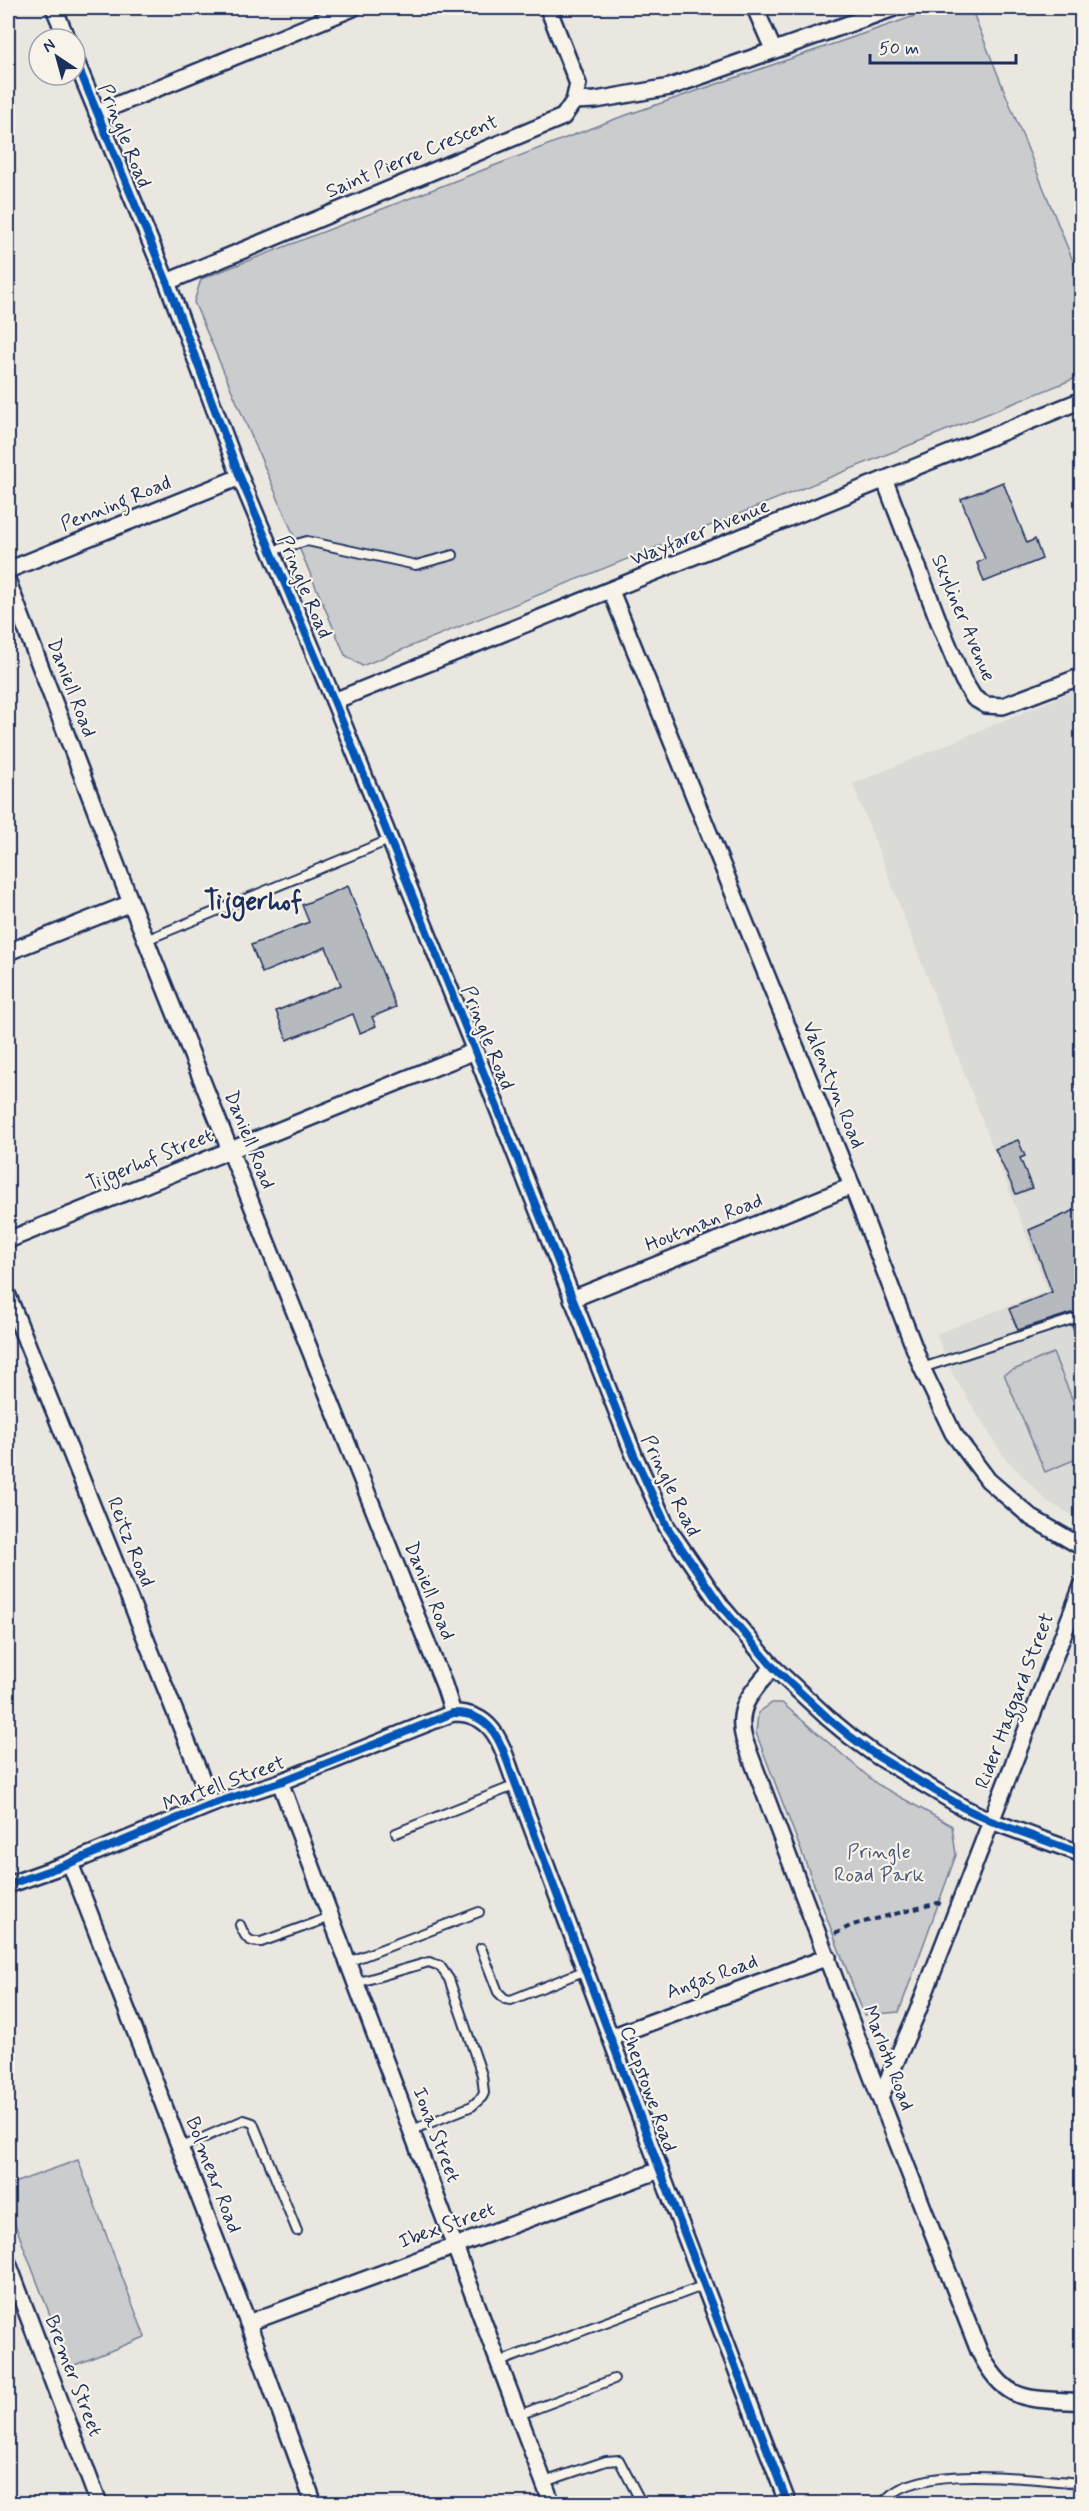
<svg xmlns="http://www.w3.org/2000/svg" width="1089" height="2511" font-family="Mynerve,sans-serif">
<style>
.built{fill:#dadad6}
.green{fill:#cbcccd;stroke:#737e96;stroke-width:1.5}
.building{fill:#b6babf;stroke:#1b2f5e;stroke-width:1.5}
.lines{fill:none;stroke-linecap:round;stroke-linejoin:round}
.service-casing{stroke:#1b2f5e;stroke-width:12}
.minor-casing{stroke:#1b2f5e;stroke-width:20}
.path{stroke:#1b2f5e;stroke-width:4;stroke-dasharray:6 4.5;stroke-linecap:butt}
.service{stroke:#f7f3e8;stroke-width:8}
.minor{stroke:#f7f3e8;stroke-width:15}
.cycleway-casing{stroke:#f7f3e8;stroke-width:11}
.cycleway{stroke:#0057b8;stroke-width:8}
.labels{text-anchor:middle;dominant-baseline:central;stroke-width:4.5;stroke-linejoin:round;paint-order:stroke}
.street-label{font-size:20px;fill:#1b2f5e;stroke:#f7f3e8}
.park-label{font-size:20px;fill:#47567a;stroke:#f7f3e8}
.district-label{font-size:26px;font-weight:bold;fill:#1b2f5e;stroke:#f7f3e8}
</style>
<rect width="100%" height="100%" fill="#eae7e0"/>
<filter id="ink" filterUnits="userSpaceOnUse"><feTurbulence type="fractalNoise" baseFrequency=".0167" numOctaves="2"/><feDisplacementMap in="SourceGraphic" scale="12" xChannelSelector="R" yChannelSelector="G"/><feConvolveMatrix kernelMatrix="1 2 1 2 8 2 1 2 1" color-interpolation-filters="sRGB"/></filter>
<g filter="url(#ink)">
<path class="built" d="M1081 688V1520L1048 1502 1004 1457 953 1375 936 1334 1048 1291 853 784Z"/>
<g class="green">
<path d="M938 8H971L1081 281V376L362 666 345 655 194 302 201 279 615 119Z"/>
<path d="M1053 1353 1081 1420V1457L1045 1472 1004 1374Z"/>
<path d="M772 1703H782L877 1784 952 1826 956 1855 899 2012 864 2015 756 1733 758 1713Z"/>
<path d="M78 2160 145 2337 70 2367 8 2206V2185Z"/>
</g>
<g class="building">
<path d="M1003 482 1027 543 1035 539 1042 559 984 582 977 563 985 559 961 499Z"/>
<path d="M348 886 396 1007 372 1017 376 1026 360 1033 353 1014 287 1040 276 1011 341 985 326 947 262 973 251 945 309 922 302 905Z"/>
<path d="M1018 1140 1025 1156 1020 1158 1032 1188 1016 1194 995 1149Z"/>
<path d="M1082 1207V1348H1081L1072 1326 1079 1321 1077 1314 1071 1313 1018 1330 1009 1309 1052 1292 1029 1230Z"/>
</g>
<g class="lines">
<defs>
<g id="service">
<path d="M271 551 307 541 416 565 453 555"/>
<path d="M146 940 389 840"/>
<path d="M922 1368 1073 1319"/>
<path d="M396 1833 516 1785"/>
<path d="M240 1925C245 1936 247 1943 261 1942L331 1917"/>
<path d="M481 1948 498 1992 505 1999 511 2000 586 1970"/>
<path d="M348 1962 479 1912"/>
<path d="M356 1983 429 1962 440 1966 449 1979 482 2075 484 2093 482 2097 472 2106 412 2130"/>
<path d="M180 2148 244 2120 253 2123 297 2231"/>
<path d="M499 2362 705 2285"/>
<path d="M519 2415 614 2379"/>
<path d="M544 2482 606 2461 619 2460 642 2504"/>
<path d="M882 2504C912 2460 1034 2480 1082 2483"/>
</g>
<g id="minor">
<path d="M54 8 67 39"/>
<path d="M755 8 773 49"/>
<path d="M75 59 167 282 240 477 334 701 475 1051 634 1455 667 1527 721 1606 773 1667 828 1718 851 1737 877 1756 964 1808 991 1821 1082 1854"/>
<path d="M574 101 596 100 670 87 894 8"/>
<path d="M97 113 353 8"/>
<path d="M167 282 563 117 574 101 578 84 548 8"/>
<path d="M885 481 942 630 963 680 974 698 986 705 1003 706 1082 676"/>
<path d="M8 570 240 477"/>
<path d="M8 582 131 903 444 1685 453 1713"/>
<path d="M611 591 852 1186 922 1368 953 1433 988 1480 1032 1518 1082 1547"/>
<path d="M334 701 1082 400"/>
<path d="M8 952 131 903"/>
<path d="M8 1240 475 1051"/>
<path d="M8 1296 212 1804"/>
<path d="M572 1299 852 1186"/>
<path d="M773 1667C753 1691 735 1706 744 1739L880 2098 979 2351C1006 2405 1027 2398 1082 2402"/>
<path d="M280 1782 552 2504"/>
<path d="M70 1863 248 2323 314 2504"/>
<path d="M8 1885 70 1863 212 1804 280 1782 453 1713C497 1712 502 1750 516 1785L660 2170 788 2504"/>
<path d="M611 2037 828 1957"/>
<path d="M880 2098 917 2013 1082 1586"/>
<path d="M8 2263 99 2504"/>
<path d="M248 2323 660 2170"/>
</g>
</defs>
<use href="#service" class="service-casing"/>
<use href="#minor" class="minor-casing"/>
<path class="path" d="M835 1934 852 1925 938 1903 942 1905"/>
<use href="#service" class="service"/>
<use href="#minor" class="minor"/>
<defs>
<g id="cycleway">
<path d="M75 59 167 282 240 477 334 701 475 1051 634 1455 667 1527 721 1606 773 1667 828 1718 851 1737 877 1756 964 1808 991 1821 1082 1854"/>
<path d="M8 1885 70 1863 212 1804 280 1782 453 1713C497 1712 502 1750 516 1785L660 2170 788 2504"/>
</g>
</defs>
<use href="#cycleway" class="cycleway-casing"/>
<use href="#cycleway" class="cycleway"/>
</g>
</g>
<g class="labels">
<g class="street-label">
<text transform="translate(124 136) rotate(68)">Pringle Road</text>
<text transform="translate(412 157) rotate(-23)">Saint Pierre Crescent</text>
<text transform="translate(116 504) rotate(-22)">Penning Road</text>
<text transform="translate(700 533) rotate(-22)">Wayfarer Avenue</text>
<text transform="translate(304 587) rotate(67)">Pringle Road</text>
<text transform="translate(963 618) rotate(67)">Skyliner Avenue</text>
<text transform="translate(71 688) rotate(69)">Daniell Road</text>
<text transform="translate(487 1038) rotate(68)">Pringle Road</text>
<text transform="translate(833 1085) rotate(68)">Valentyn Road</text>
<text transform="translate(249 1140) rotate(68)">Daniell Road</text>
<text transform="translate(150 1160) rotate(-22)">Tijgerhof Street</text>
<text transform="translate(704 1223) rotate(-22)">Houtman Road</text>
<text transform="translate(670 1486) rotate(64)">Pringle Road</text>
<text transform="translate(130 1542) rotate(68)">Reitz Road</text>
<text transform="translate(429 1591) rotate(68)">Daniell Road</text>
<text transform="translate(1015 1701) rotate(-69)">Rider Haggard Street</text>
<text transform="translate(224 1784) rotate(-20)">Martell Street</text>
<text transform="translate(712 1977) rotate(-20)">Angas Road</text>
<text transform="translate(888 2058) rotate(69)">Marloth Road</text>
<text transform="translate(648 2089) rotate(70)">Chepstowe Road</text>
<text transform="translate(436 2135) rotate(69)">Iona Street</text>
<text transform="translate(213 2175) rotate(69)">Bolmear Road</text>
<text transform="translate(447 2226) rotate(-20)">Ibex Street</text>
<text transform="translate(73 2376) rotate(69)">Bremer Street</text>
</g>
<g class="park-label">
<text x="879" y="1852">Pringle<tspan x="879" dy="23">Road Park</tspan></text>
</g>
<g class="district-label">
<text x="253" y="902">Tijgerhof</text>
</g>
</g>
<rect width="1089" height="2511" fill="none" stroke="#f7f3e8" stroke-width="30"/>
<rect x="15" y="15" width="1059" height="2481" fill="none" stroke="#1b2f5e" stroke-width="2" filter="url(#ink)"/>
<g transform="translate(57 57) rotate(324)"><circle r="28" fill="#f7f3e8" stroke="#9fa5b1" stroke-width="1.5"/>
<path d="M0-4.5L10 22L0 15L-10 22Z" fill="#1b2f5e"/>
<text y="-9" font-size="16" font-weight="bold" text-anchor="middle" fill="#1b2f5e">N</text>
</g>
<path d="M870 54v9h146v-9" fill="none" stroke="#1b2f5e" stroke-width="3"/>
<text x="879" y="54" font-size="18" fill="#1b2f5e" stroke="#f7f3e8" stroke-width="4.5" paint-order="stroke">50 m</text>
</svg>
